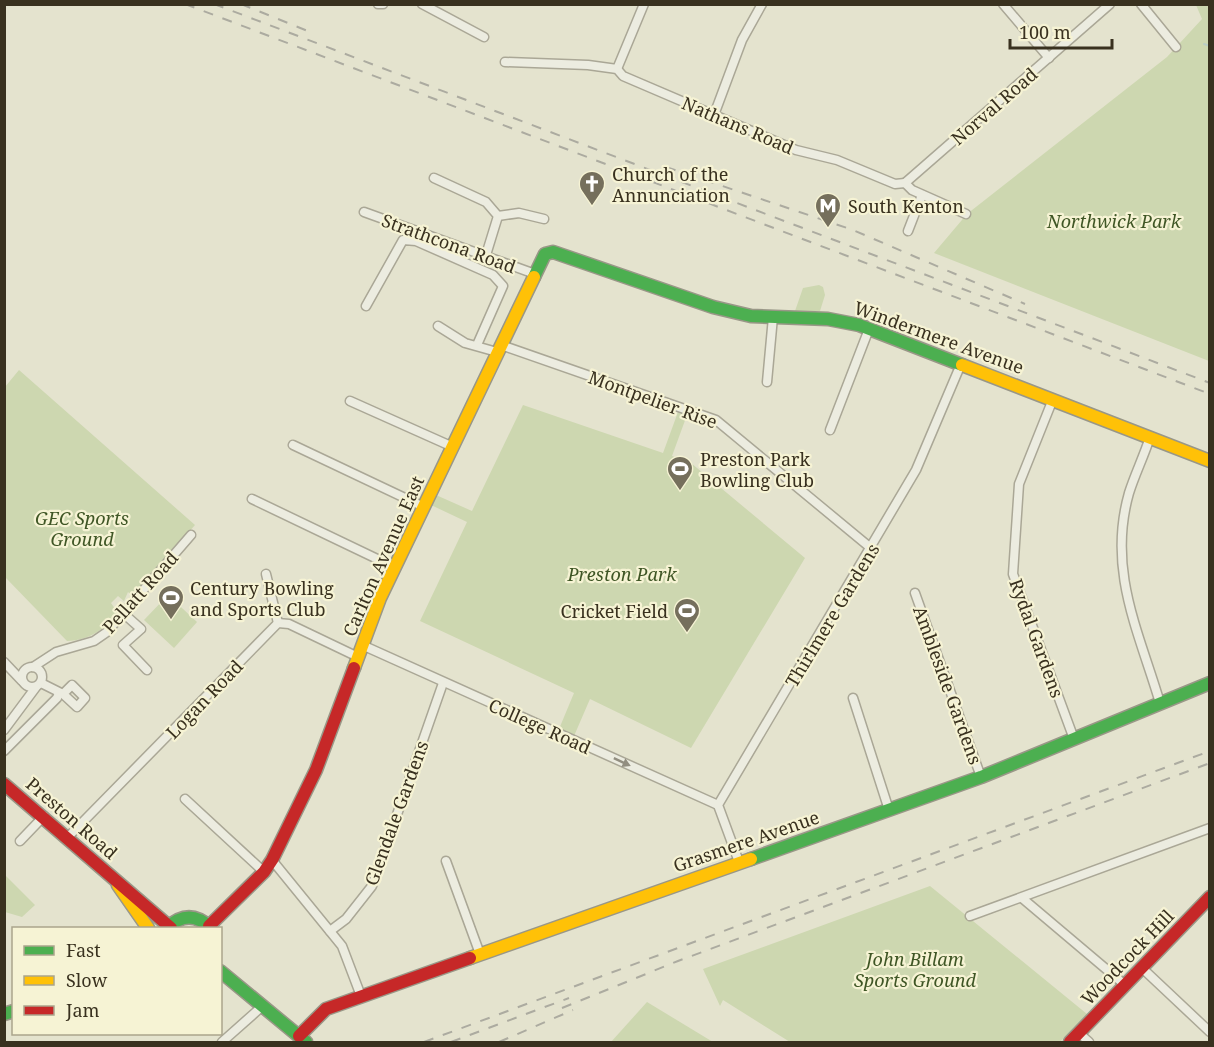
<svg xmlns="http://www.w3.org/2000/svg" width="1214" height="1047" font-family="'Noto Serif',serif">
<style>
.green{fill:#cdd7b0}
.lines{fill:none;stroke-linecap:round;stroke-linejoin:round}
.stream{stroke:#b9ccc4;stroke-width:2}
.street-casing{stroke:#aaa796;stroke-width:11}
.fast-casing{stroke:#999787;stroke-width:15}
.slow-casing{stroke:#999787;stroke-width:15}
.jam-casing{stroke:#999787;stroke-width:15}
.street{stroke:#ecece0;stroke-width:8}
.fast{stroke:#4caf50;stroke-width:12}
.slow{stroke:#ffc107;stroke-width:12}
.jam{stroke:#c62828;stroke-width:12}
.rail{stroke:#acaba0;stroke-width:2;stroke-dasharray:10 10;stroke-linecap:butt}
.oneway{fill:#928e80}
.labels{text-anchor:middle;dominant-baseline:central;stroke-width:4.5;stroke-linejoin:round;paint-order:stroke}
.street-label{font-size:18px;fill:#39311f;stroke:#f6f3d4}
.poi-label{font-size:18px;fill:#39311f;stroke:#f6f3d4;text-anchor:start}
.park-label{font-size:18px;font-style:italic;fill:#3f5625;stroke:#f6f3d4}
</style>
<rect width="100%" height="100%" fill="#e4e3ce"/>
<g class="green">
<path d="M1196 5H1209V361L934 253 967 214 1167 57 1202 19Z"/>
<path d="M819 285 823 287 825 295 820 311H795L803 288Z"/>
<path d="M19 370 195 525 132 596 128 592 124 601 118 596 111 603 118 613C103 630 90 640 67 641L5 577V387Z"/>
<path d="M523 405 663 453 678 412 687 415 672 456 691 463 805 558 691 748 590 699 574 736 559 729 574 693 420 621 467 522 431 505 436 495 472 511Z"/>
<path d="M168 595 197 622 174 648 144 620Z"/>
<path d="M5 875 35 905 22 917 5 912Z"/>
<path d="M930 886 1087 1014 1060 1042H790L723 1000 720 1006 703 969Z"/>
<path d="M647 1002 713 1042H611Z"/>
</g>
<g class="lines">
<path class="stream" d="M1204 44 1210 46"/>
<defs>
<g id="street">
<path d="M378 4H383"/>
<path d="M422 4 484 37"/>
<path d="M1003 4 1049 58"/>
<path d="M1141 4 1176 47"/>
<path d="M505 62 588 65 617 69 623 76 796 150 837 160 895 184 905 183"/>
<path d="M617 69 644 4"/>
<path d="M714 115 742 40 762 4"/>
<path d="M434 178 486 202 498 216 486 255"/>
<path d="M905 183 1110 4"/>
<path d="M905 183 912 190 966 214"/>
<path d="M364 212 535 274"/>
<path d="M498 216 519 213 544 219"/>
<path d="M908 231 922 195"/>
<path d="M366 306 403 240 416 241 493 275 503 286 477 345"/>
<path d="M438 326 465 343 497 352"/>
<path d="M501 345 716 420 872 549"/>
<path d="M767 382 773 317"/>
<path d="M1053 399 1019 484 1013 574 1074 739"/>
<path d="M350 401 453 447"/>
<path d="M830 430 869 329"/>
<path d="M1150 437C1144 456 1135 474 1129 493 1107 570 1139 632 1160 703"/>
<path d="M293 445 424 507"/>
<path d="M252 499 394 567"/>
<path d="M266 574 278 623"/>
<path d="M915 593 981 777"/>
<path d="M123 613 141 629 123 645 147 670"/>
<path d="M362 645 718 805"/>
<path d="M4 662 22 681"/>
<circle cx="32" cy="677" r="10"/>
<path d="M33 667 56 652 94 641 107 632 191 535"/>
<path d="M41 683 63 694 77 707 85 698 72 685 63 694"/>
<path d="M853 698 889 810"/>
<path d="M4 730 36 687"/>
<path d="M4 751 57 698 59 693"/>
<path d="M185 799 264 872"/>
<path d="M68 837 278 623 289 624 358 657"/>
<path d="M20 841 44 816"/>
<path d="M272 860 342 946 361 996"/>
<path d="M446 861 480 954"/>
<path d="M739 862 718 805 916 470 961 364"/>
<path d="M1022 898 1125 985"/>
<path d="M970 916 1210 828"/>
<path d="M330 931 346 919 372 886 443 683"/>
<path d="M1142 968 1210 1032"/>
<path d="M1079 1033 1089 1042"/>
<path d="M222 1042 258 1010"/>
</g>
<g id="fast">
<path d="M534 277 545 254 553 252 713 307 751 316 828 319 859 325 962 365"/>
<path d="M751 859 981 777 1210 683"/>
<path d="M167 928C182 914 196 914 211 928"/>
<path d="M220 971 306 1042"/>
<path d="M4 1014 14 1011"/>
</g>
<g id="slow">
<path d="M962 365 1210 461"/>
<path d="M354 668 380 598 534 277"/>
<path d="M118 885 148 928"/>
<path d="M470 958 751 859"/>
</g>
<g id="jam">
<path d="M4 784 171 928"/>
<path d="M209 926 264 872 272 860 316 770 354 668"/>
<path d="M299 1036 326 1009 470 958"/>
<path d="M1070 1042 1210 897"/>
</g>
</defs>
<use href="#street" class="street-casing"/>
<use href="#fast" class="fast-casing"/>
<use href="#slow" class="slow-casing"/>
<use href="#jam" class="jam-casing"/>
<use href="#street" class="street"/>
<use href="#fast" class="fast"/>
<use href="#slow" class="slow"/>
<use href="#jam" class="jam"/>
<g class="rail">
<path d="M185 4 1210 394"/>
<path d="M214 4 1210 383"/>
<path d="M241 4 315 34"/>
<path d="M666 167 853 230 1025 304"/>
<path d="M562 1008 678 961 1210 763"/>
<path d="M424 1042 1210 751"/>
<path d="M451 1042 569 998"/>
<path d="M499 1042 573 1010"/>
</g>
</g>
<defs><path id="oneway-solid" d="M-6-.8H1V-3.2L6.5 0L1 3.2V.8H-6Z" transform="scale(1.5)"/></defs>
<use class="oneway" href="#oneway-solid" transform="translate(622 762) rotate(25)"/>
<defs>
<symbol id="church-pin" viewBox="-11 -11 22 30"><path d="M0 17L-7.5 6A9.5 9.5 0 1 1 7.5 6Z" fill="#756f5c" stroke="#f6f3d4"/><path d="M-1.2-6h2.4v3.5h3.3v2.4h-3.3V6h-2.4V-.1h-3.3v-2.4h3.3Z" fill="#fff"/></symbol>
<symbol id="metro-pin" viewBox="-11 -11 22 30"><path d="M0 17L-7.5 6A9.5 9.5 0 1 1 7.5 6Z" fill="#756f5c" stroke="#f6f3d4"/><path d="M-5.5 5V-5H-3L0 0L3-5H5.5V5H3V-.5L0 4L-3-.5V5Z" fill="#fff"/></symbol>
<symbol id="stadium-pin" viewBox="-11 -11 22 30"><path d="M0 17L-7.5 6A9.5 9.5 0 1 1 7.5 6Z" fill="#756f5c" stroke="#f6f3d4"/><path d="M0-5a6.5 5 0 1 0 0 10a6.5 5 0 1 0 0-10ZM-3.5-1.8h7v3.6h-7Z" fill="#fff"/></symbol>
</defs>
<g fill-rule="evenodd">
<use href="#church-pin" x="577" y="169" width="30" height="40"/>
<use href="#metro-pin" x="813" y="191" width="30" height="40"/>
<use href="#stadium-pin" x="665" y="454" width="30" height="40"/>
<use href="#stadium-pin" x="156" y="583" width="30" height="40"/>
<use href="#stadium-pin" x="672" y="596" width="30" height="40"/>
</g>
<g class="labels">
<g class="street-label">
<text transform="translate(994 106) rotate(-41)">Norval Road</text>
<text transform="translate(738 125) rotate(23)">Nathans Road</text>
<text transform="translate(449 243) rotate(20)">Strathcona Road</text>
<text transform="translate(939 337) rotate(20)">Windermere Avenue</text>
<text transform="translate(653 399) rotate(20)">Montpelier Rise</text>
<text transform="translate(383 556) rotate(-66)">Carlton Avenue East</text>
<text transform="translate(140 592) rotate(-48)">Pellatt Road</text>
<text transform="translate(832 615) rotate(-59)">Thirlmere Gardens</text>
<text transform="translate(1037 638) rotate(70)">Rydal Gardens</text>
<text transform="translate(948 685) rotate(70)">Ambleside Gardens</text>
<text transform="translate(204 699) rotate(-46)">Logan Road</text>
<text transform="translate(540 726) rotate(24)">College Road</text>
<text transform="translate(396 813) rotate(-70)">Glendale Gardens</text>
<text transform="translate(72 818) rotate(41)">Preston Road</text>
<text transform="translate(746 841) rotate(-19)">Grasmere Avenue</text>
<text transform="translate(1127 957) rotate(-46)">Woodcock Hill</text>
</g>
<g class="poi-label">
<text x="612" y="174">Church of the<tspan x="612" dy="21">Annunciation</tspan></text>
<text x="848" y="206">South Kenton</text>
<text x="700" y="459">Preston Park<tspan x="700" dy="21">Bowling Club</tspan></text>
<text x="190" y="588">Century Bowling<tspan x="190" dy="21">and Sports Club</tspan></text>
<text x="668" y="611" text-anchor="end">Cricket Field</text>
</g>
<g class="park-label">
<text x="1114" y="221">Northwick Park</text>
<text x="82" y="518">GEC Sports<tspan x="82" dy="21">Ground</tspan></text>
<text x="622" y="574">Preston Park</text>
<text x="915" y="959">John Billam<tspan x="915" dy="21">Sports Ground</tspan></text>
</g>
</g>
<rect width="1214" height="1047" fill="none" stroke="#39311f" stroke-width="12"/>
<rect x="12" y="927" width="210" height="108" fill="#f6f3d4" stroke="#aaa58c" stroke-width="1.5"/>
<rect x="24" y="946" width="30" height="9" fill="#4caf50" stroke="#aaa58c" stroke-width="1.5"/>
<text x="66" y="957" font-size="18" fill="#39311f">Fast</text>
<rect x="24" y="976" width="30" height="9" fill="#ffc107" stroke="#aaa58c" stroke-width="1.5"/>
<text x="66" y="987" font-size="18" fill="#39311f">Slow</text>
<rect x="24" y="1006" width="30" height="9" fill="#c62828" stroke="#aaa58c" stroke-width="1.5"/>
<text x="66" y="1017" font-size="18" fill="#39311f">Jam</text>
<path d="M1010 39v9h102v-9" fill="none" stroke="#39311f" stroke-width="3"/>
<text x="1019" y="39" font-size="18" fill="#39311f" stroke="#f6f3d4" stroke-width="4.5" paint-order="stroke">100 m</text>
</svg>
